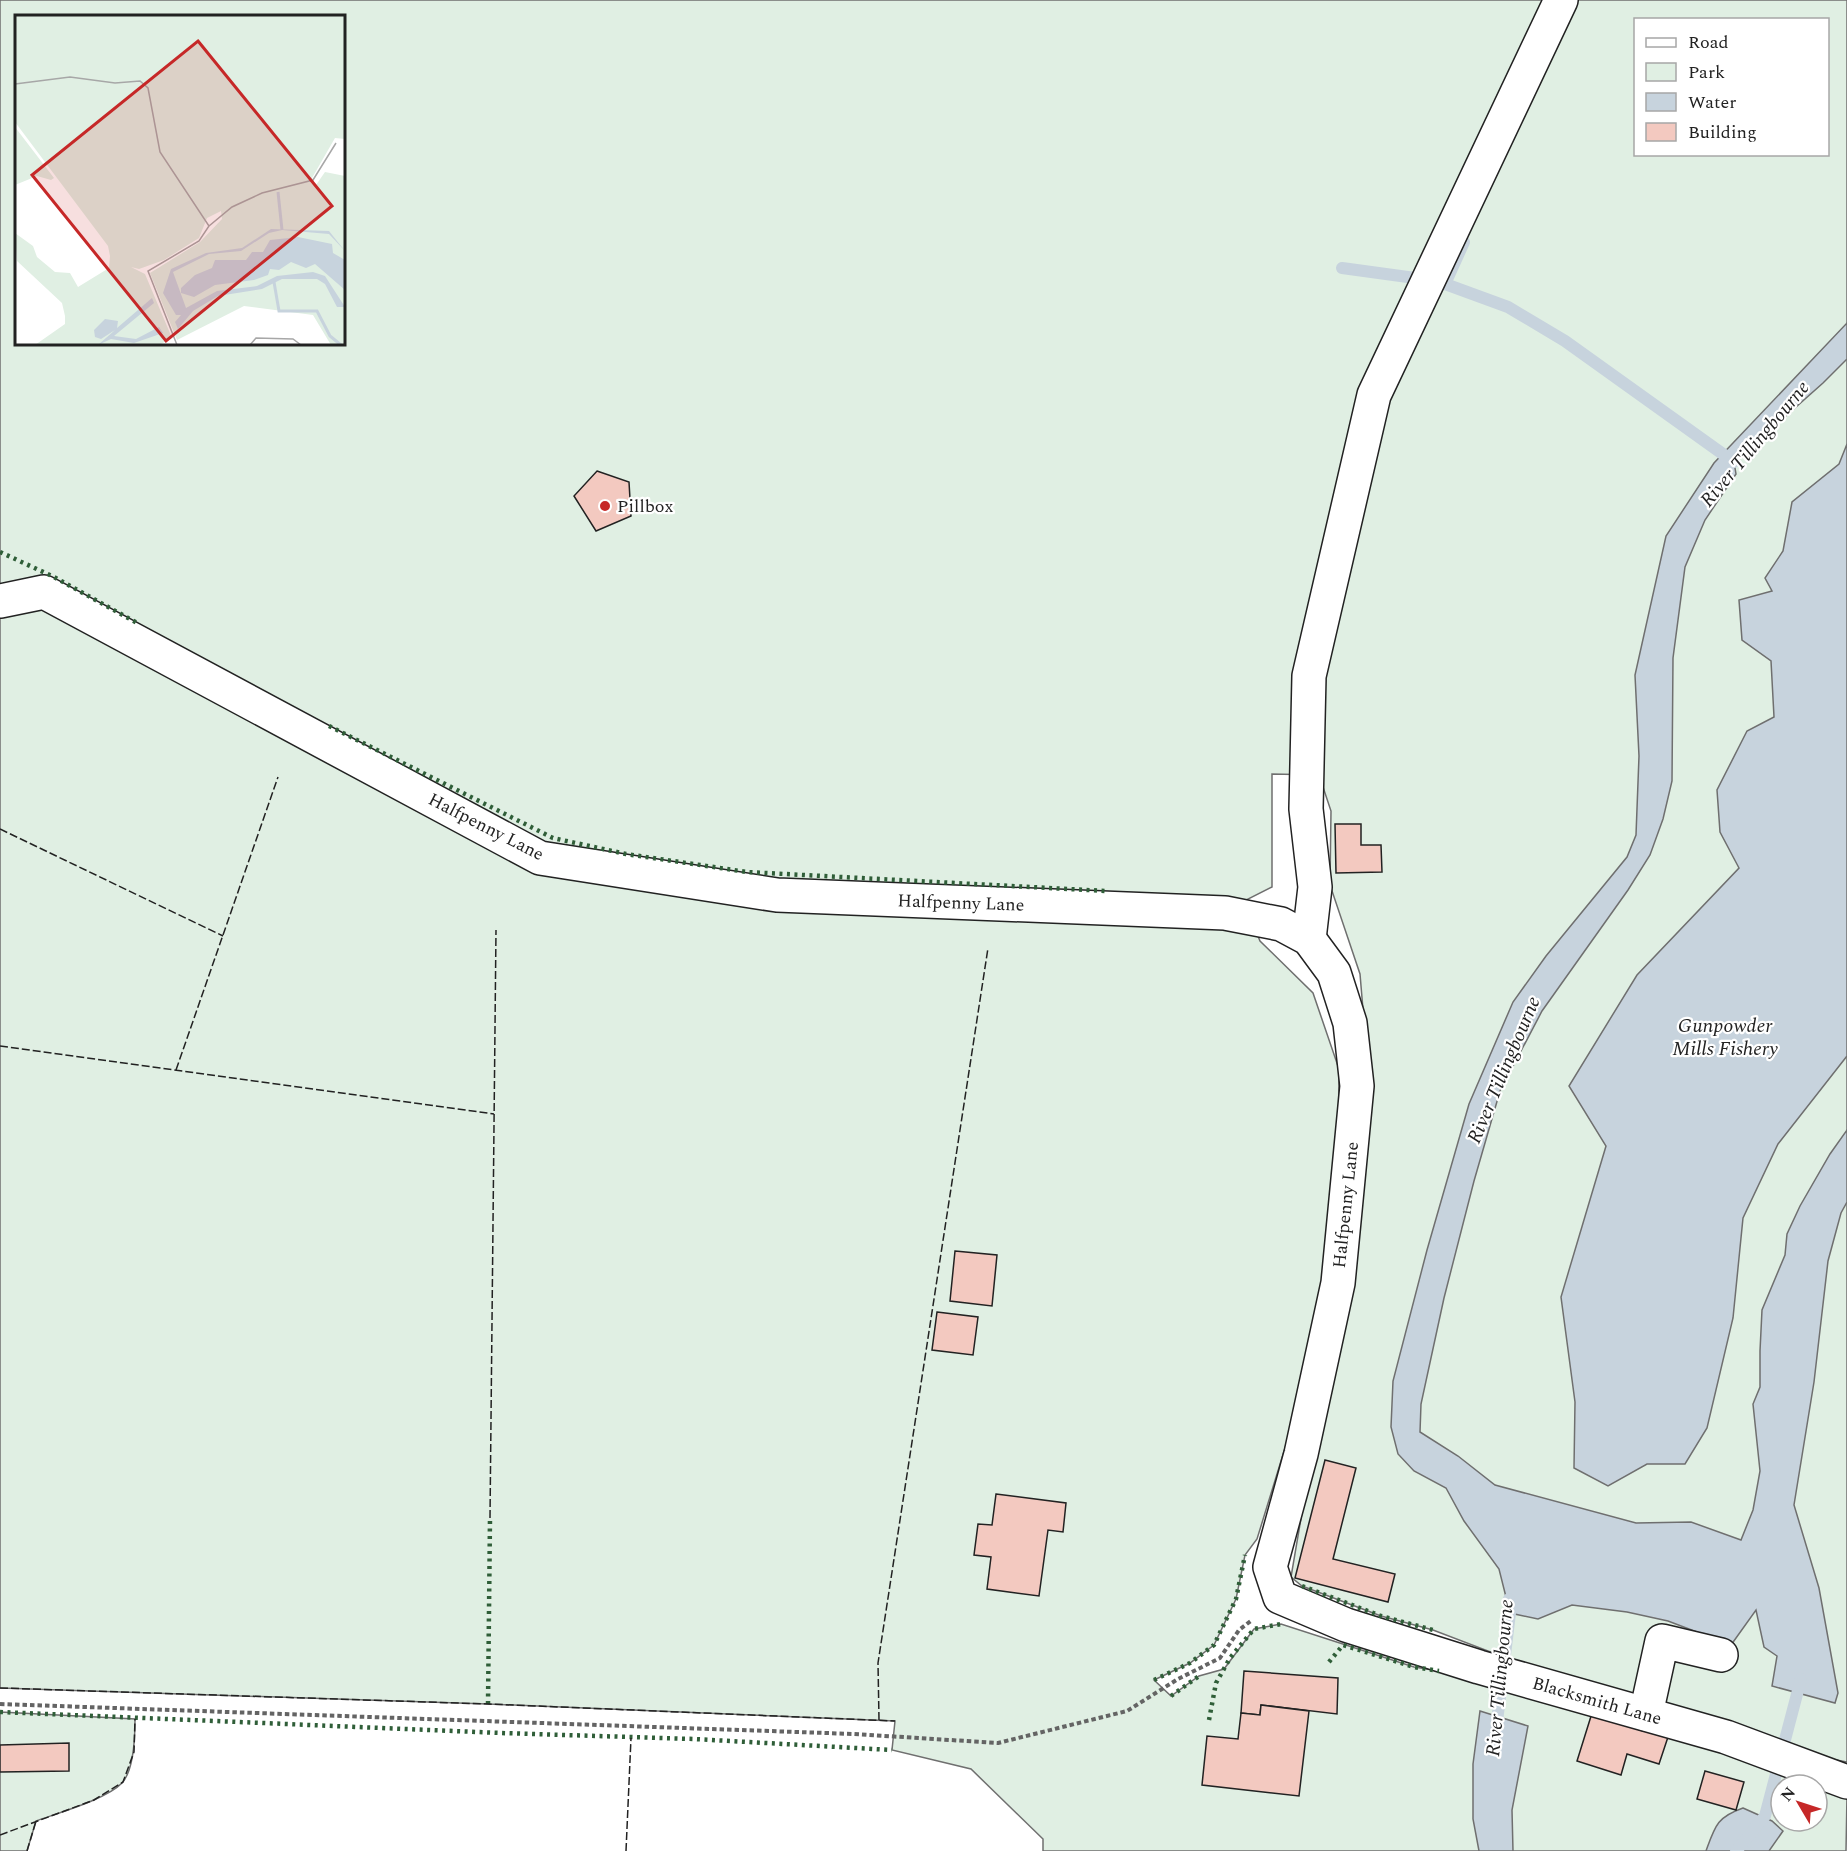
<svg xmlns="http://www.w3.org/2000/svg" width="1847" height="1851" font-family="Spectral,serif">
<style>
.green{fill:#e0efe3;stroke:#6f6f6f;stroke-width:1.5;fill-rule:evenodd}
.water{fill:#c7d3dd;stroke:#6f6f6f;stroke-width:1.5}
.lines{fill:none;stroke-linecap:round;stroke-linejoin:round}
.stream{stroke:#c7d3dd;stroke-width:12}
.building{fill:#f3c9c0;stroke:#222;stroke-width:1.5}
.minor-casing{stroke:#222;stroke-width:36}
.path{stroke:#646464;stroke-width:4;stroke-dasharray:4.5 3;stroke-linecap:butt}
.minor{stroke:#fff;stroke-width:33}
.hedge{stroke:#2f5e38;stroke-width:4.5;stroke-dasharray:3 4.5;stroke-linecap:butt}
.fence{stroke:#222;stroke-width:1.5;stroke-dasharray:8 3;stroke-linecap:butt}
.poi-dot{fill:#c62828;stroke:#fff;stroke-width:2}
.labels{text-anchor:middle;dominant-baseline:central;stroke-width:4.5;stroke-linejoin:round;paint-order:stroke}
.poi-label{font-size:18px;fill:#222;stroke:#fff;text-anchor:start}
.street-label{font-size:18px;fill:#222;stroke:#fff}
.water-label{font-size:20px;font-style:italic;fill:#222;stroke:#fff}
.inset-river{fill:none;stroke:#c7d3dd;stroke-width:3}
.inset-road{fill:none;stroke:#a7a7a7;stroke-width:1.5}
.view{fill:#c62828;fill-opacity:0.15;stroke:#c62828;stroke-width:3}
.inset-edge{fill:none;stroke:#222;stroke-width:3}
</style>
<rect width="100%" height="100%" fill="#fff"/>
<g class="green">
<path d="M0 0H1847V1762L1820 1757 1530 1667 1433 1630 1381 1616 1302 1586 1291 1577 1313 1448 1369 1081 1360 974 1330 885 1331 811 1319 775 1272 774V887L1244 901 1260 941 1313 993 1339 1069 1338 1158 1325 1283 1293 1422 1257 1539 1245 1555 1236 1599 1214 1645 1190 1663 1154 1680 1171 1696 1199 1676 1224 1669 1254 1629 1281 1624 1414 1667 1459 1674 1582 1706 1847 1794 1846 1851H1043V1839L971 1769 892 1750 895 1721 488 1704 0 1688ZM16 16H344V344H16ZM1636 20H1828V154H1636ZM1781 1785H1817V1821H1781Z"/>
<path d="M0 1712 135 1719C135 1735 134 1770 122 1783 107 1799 58 1813 36 1821L27 1851H0Z"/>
</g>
<g class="water">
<path d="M1847 323V359L1823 383 1734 462 1736 474 1705 520 1685 567 1673 658 1672 781 1663 819 1650 855 1628 890 1542 1011 1500 1091 1474 1181 1444 1298 1421 1404 1420 1432 1458 1456 1495 1485 1636 1523 1691 1522 1741 1540 1753 1510 1760 1471 1753 1404 1760 1387V1351L1762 1310 1785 1255 1787 1234 1800 1206 1830 1154 1847 1130V1202L1841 1213 1828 1261 1814 1382 1794 1505 1819 1588 1838 1693 1835 1703 1772 1686 1777 1656 1764 1647 1756 1610 1731 1645 1668 1621 1627 1612 1572 1605 1538 1619 1510 1613 1499 1569 1464 1521 1446 1488 1414 1471 1398 1454 1391 1427 1393 1381 1427 1250 1469 1104 1513 1002 1546 956 1627 857 1636 835 1639 756 1635 675 1666 536 1714 463Z"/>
<path d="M1847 444V1056L1778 1144 1743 1218 1733 1318 1707 1428 1685 1464H1647L1608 1486 1574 1468 1575 1402 1561 1297 1606 1146 1569 1086 1637 975 1739 868 1720 832 1717 790 1747 731 1774 717 1771 661 1742 640 1739 600 1772 591 1765 578 1783 551 1792 502 1839 464Z"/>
<path d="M1480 1711 1528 1726 1512 1810 1513 1851H1479L1473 1819V1764Z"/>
<path d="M1743 1808 1772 1821 1783 1831 1769 1851H1706C1715 1826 1717 1817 1743 1808Z"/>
</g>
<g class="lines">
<g class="stream">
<path d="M1342 268 1437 281 1508 307 1565 341 1734 462"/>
<path d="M1445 284 1464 242"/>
<path d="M1496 1730 1510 1613 1509 1599"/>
<path d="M1736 1851 1765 1816 1801 1679"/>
</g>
</g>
<g class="building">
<path d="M597 471 629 482 631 516 596 531 574 496Z"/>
<path d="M1335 824H1361V845H1381L1382 872 1336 873Z"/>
<path d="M955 1251 997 1255 992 1306 950 1301Z"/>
<path d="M937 1312 978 1317 973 1355 932 1350Z"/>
<path d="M1325 1460 1356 1468 1333 1559 1395 1574 1388 1602 1295 1578Z"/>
<path d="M996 1494 1066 1503 1063 1532 1048 1530 1039 1596 987 1589 991 1557 974 1555 978 1524 992 1525Z"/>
<path d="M1244 1671 1338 1678 1337 1714 1261 1705 1260 1715 1241 1713Z"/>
<path d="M1261 1705 1309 1711 1299 1796 1202 1785 1207 1736 1238 1739 1241 1713 1260 1715Z"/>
<path d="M1592 1713 1668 1737 1659 1764 1627 1754 1621 1775 1577 1761Z"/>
<path d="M69 1743V1771L0 1772V1745Z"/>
<path d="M1705 1771 1744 1782 1736 1810 1697 1799Z"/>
</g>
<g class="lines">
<defs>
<g id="minor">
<path d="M0 601 44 592 540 858 777 895 1225 913 1281 924 1309 939 1334 973 1350 1023 1357 1086 1338 1283 1301 1454 1270 1567 1280 1597 1346 1625 1479 1667 1726 1737 1847 1782"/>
<path d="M1309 939 1315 887 1306 809 1309 676 1374 395 1561 0"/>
<path d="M1646 1714 1662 1641 1721 1655"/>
</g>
</defs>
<use href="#minor" class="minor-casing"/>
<path class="path" d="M0 1704 854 1734 998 1743 1127 1711 1178 1679 1220 1658 1239 1630 1252 1620"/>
<use href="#minor" class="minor"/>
<g class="hedge">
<path d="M0 552 54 577 139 624"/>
<path d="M329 726 553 838 626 854 747 872 1106 891"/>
<path d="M1302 1586 1381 1616 1433 1630"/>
<path d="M1329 1662 1343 1645 1414 1667 1439 1671"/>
<path d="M1154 1680 1190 1663 1214 1645 1236 1599 1245 1555"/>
<path d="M1171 1696 1199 1676"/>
<path d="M488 1704 490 1518"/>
<path d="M0 1712 501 1733 694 1739 892 1750"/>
<path d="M1209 1720 1216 1683 1230 1658 1254 1629 1281 1624"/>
</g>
<g class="fence">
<path d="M0 829 223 936"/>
<path d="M0 1046 494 1114"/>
<path d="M176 1070 278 777"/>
<path d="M490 1518 496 930"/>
<path d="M0 1688 488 1704 895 1721"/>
<path d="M879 1720 878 1663 988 948"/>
<path d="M0 1835 94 1800 123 1782 134 1752 135 1719"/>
<path d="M27 1851 36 1821"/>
<path d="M626 1851 631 1738"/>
</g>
</g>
<circle class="poi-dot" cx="605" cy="506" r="6"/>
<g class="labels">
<g class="poi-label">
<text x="617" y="506">Pillbox</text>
</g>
<g class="street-label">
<text transform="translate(486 827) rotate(27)">Halfpenny Lane</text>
<text transform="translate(961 903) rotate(2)">Halfpenny Lane</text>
<text transform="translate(1346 1205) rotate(-84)">Halfpenny Lane</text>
<text transform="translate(1597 1701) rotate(16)">Blacksmith Lane</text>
</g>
<g class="water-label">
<text transform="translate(1755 444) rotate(-50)">River Tillingbourne</text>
<text x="1725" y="1026">Gunpowder<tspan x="1725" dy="23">Mills Fishery</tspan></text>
<text transform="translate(1504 1070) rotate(-67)">River Tillingbourne</text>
<text transform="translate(1500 1678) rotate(-85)">River Tillingbourne</text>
</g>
</g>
<g transform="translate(15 15)">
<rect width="330" height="330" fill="#fff"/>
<path d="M0 0H330V124L320 123 297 163 301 170 310 157 330 161V330H316L298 300 229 291 162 325 135 258 185 227 207 204 206 196 192 203 184 223 149 245 124 254 116 252 130 259 157 323 144 330H20L50 309V301L47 288 2 246 0 218 18 231 22 242 40 257 55 258 63 272 94 253 95 241 93 231 0 107ZM0 112 39 163 36 165 22 161 0 170Z" fill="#e0efe3"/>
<path d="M256 214 314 216 330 236 314 219 267 215 254 218 226 236 194 239 158 257 171 293 202 276 242 271 262 261 298 257 310 261 330 292H322L310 269 302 264H267L247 274 203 281 178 296 163 314 160 307 166 300H161L148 278 156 254 191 238 227 233ZM283 222 317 229 318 238 330 245V275L300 249 291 253 276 247 264 255 255 254 253 260 239 265 200 270 179 282 166 278V273L180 260 197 253 200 245H231L237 237H248L255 225ZM137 283 139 288 99 321 121 324 144 312 148 318 119 328 96 324 83 330 100 315 86 324 80 322 79 315 90 304 103 306 102 313Z" fill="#c7d3dd"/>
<path class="inset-river" d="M263 177 267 215M259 267 264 296H302L315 321 326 330"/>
<path class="inset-road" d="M0 69 55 62 100 68 125 66 133 73 145 137 194 211 184 226 133 256 162 330M194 211 217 192 247 178 298 165 321 128M235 330 241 323 278 324 286 330"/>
<path class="view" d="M183 26 317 191 151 326 17 160Z"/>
<rect width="330" height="330" class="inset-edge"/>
</g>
<rect x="1634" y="18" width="195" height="138" fill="#ffffff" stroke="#a7a7a7" stroke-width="1.5"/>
<rect x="1646" y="38" width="30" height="9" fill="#ffffff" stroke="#a7a7a7" stroke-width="1.5"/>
<text x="1688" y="48" font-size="18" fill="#222222">Road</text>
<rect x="1646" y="63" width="30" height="18" fill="#e0efe3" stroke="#a7a7a7" stroke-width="1.5"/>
<text x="1688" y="78" font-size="18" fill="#222222">Park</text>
<rect x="1646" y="93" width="30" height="18" fill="#c7d3dd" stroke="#a7a7a7" stroke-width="1.5"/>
<text x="1688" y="108" font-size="18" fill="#222222">Water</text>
<rect x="1646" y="123" width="30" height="18" fill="#f3c9c0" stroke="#a7a7a7" stroke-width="1.5"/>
<text x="1688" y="138" font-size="18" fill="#222222">Building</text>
<g transform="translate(1799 1803) rotate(309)"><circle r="28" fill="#ffffff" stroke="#a7a7a7" stroke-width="1.5"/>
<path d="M0-4.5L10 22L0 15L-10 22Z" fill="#c62828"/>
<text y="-9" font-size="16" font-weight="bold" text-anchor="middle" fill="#222222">N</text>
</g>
</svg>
